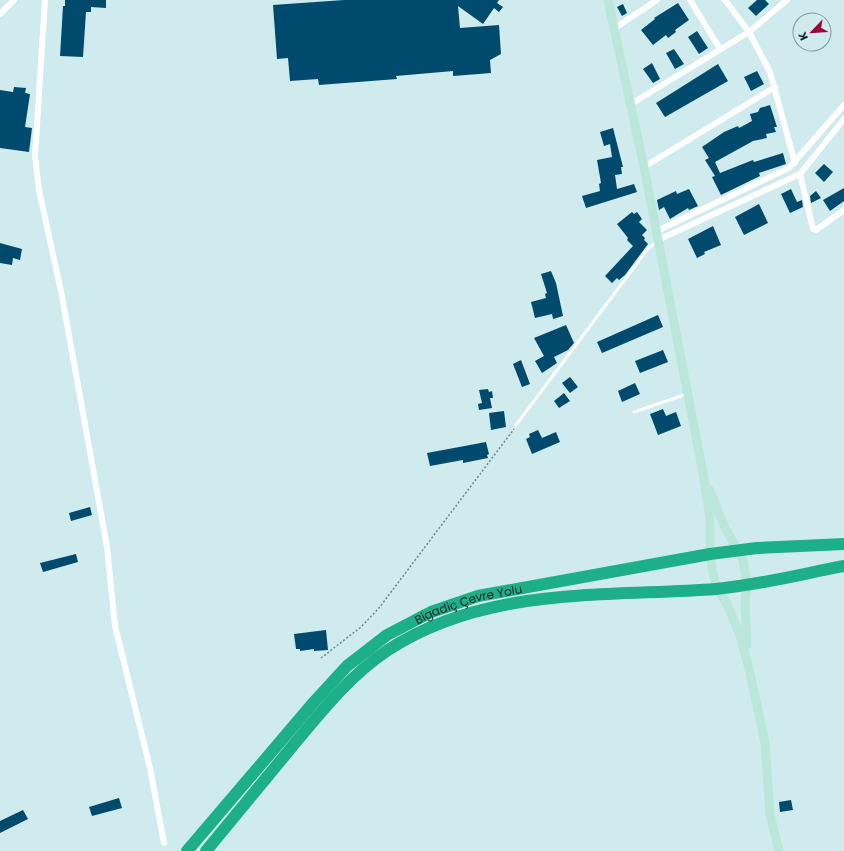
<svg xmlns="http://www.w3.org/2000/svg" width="844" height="851" font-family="Poppins,sans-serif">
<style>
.building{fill:#004a6d}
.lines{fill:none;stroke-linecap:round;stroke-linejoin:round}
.path{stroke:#718485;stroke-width:1.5;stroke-dasharray:2 2;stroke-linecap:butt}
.lane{stroke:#fff;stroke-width:3}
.street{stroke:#fff;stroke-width:6}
.secondary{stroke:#bbe7db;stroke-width:9}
.highway{stroke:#1daf88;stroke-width:12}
.labels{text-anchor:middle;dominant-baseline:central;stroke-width:4;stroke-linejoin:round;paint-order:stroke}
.street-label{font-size:12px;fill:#172122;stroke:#cfebed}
</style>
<rect width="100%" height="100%" fill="#cfebed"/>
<g class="building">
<path d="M65 0H106V8L91 7V12H86L83 57 60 56 63 6H65Z"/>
<path d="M344 0H499L497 3 503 7 499 12 494 8 483 24 458 6 460 28 499 25 501 54 490 60 491 73 453 76V71L396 76 397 79 319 85 318 79 290 81 288 58 277 59 273 5Z"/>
<path d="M757 0H765L769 4 756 16 748 8Z"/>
<path d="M678 3 689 20 675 30 676 32 668 38 666 35 653 45 641 30 655 19 654 18Z"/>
<path d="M623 4 627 13 622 16 617 7Z"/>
<path d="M697 31 708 48 699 54 688 37Z"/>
<path d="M674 49 684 64 675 69 666 53Z"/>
<path d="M652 63 660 79 653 83 643 69Z"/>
<path d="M718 64 728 81 665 117 656 103Z"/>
<path d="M757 71 764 84 751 91 744 77Z"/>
<path d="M14 87 26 88 25 93 30 94 25 127 32 128 29 152 0 148V90L13 92Z"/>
<path d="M770 105 777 127H774L776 132 766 134 767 138 753 141 715 162 720 173 753 160 754 162 783 153 786 164 759 173 760 176 721 195 712 177 715 176 705 160 709 158 702 147 724 132 738 126 739 128 752 121 750 114 758 112 760 108Z"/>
<path d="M613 128 623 167H621L622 174 615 175 617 189 634 184 637 192 586 208 582 196 600 191 599 184 601 183 597 160 612 157 610 144 604 146 600 132Z"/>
<path d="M824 164 833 172 824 182 815 173Z"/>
<path d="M844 188V201L830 211 823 200Z"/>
<path d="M689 189 698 206 689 210 688 208 670 219 664 207 659 210 657 200 676 191 677 194Z"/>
<path d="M791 189 797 202 802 200 803 207 790 213 781 194Z"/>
<path d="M816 191 821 198 811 203 810 196Z"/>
<path d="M759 204 768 223 744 235 735 217Z"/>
<path d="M632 212 634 214 637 212 642 219 639 222 647 230 642 235 645 238 644 240 648 244 625 275 619 280 617 278 612 283 605 276 633 246 627 240 628 238 617 224Z"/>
<path d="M713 226 721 245 704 252 705 254 697 258 688 239Z"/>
<path d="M0 243 22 249 20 260 13 258 12 265 0 263Z"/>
<path d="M551 271 556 283 563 316 553 319 552 314 535 318 531 302 546 298 545 294 547 293 541 274Z"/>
<path d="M658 315 663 327 602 353 597 342Z"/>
<path d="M566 325 574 343 568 350 554 357 557 363 542 373 535 361 544 356 534 338Z"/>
<path d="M663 350 668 362 640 373 635 361Z"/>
<path d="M521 360 530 384 522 387 513 364Z"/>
<path d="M570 377 578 387 570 393 562 383Z"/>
<path d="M635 383 640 394 622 402 618 391Z"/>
<path d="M488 389 489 392 492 391 493 398H490L492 408 479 410 478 404 482 403 479 390Z"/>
<path d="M564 393 570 401 559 408 554 401Z"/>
<path d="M663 409 666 416 676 412 681 426 658 435 650 414Z"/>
<path d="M504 411 506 427 491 430 489 413Z"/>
<path d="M538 430 542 438 556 432 560 442 532 454 526 439 530 437 529 434Z"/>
<path d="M486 442 489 454 487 455 488 458 463 463V460L430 466 427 453Z"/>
<path d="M90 507 92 515 71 521 69 513Z"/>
<path d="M76 554 78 562 43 572 40 563Z"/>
<path d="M326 630 328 650 314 651V649L300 651V649H296L294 634Z"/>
<path d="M119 798 122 808 92 816 89 807Z"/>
<path d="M791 800 793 810 780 812 779 802Z"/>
<path d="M23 810 28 819 0 833V821Z"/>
</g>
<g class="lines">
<path class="path" d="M321 658 361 627 379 608 514 429"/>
<g class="lane">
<path d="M634 412 687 394"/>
<path d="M516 425 647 250 657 241"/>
</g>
<g class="street">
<path d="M45 0 35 156 39 190 62 296 107 547 115 626 150 768 164 843"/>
<path d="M690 0 720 49"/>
<path d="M725 0 749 32 770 72 795 163"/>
<path d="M0 14 14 0"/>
<path d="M615 28 657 0"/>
<path d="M631 104 749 32 787 0"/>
<path d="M844 119 800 174 813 229 816 230 844 210"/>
<path d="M644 167 775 87"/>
<path d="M657 231 789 168 844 105"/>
<path d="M658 240 800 174"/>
</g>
<g class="secondary">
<path d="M608 0 644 167 703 473 710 519V554L712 569 717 589 727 604 740 635 750 673 765 743 770 815 779 851"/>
<path d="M709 489 725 528 743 560 747 585 745 602 747 645"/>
</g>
<g class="highway">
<path id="s1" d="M187 851 314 702 347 666 387 635 431 612 478 596 710 554 757 548 844 544"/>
<path d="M206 851C234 817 263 782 291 748 320 713 350 675 388 650 486 586 605 597 716 589 759 585 802 574 844 566"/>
</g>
</g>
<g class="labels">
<g class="street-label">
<text stroke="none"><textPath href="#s1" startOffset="383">Bigadiç Çevre Yolu</textPath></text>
</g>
</g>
<g transform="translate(812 32) rotate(245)"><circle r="19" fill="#cfebed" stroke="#859a9c"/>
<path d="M0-3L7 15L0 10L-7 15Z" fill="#a10136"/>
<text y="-6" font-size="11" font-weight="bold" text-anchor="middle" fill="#172122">K</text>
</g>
</svg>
